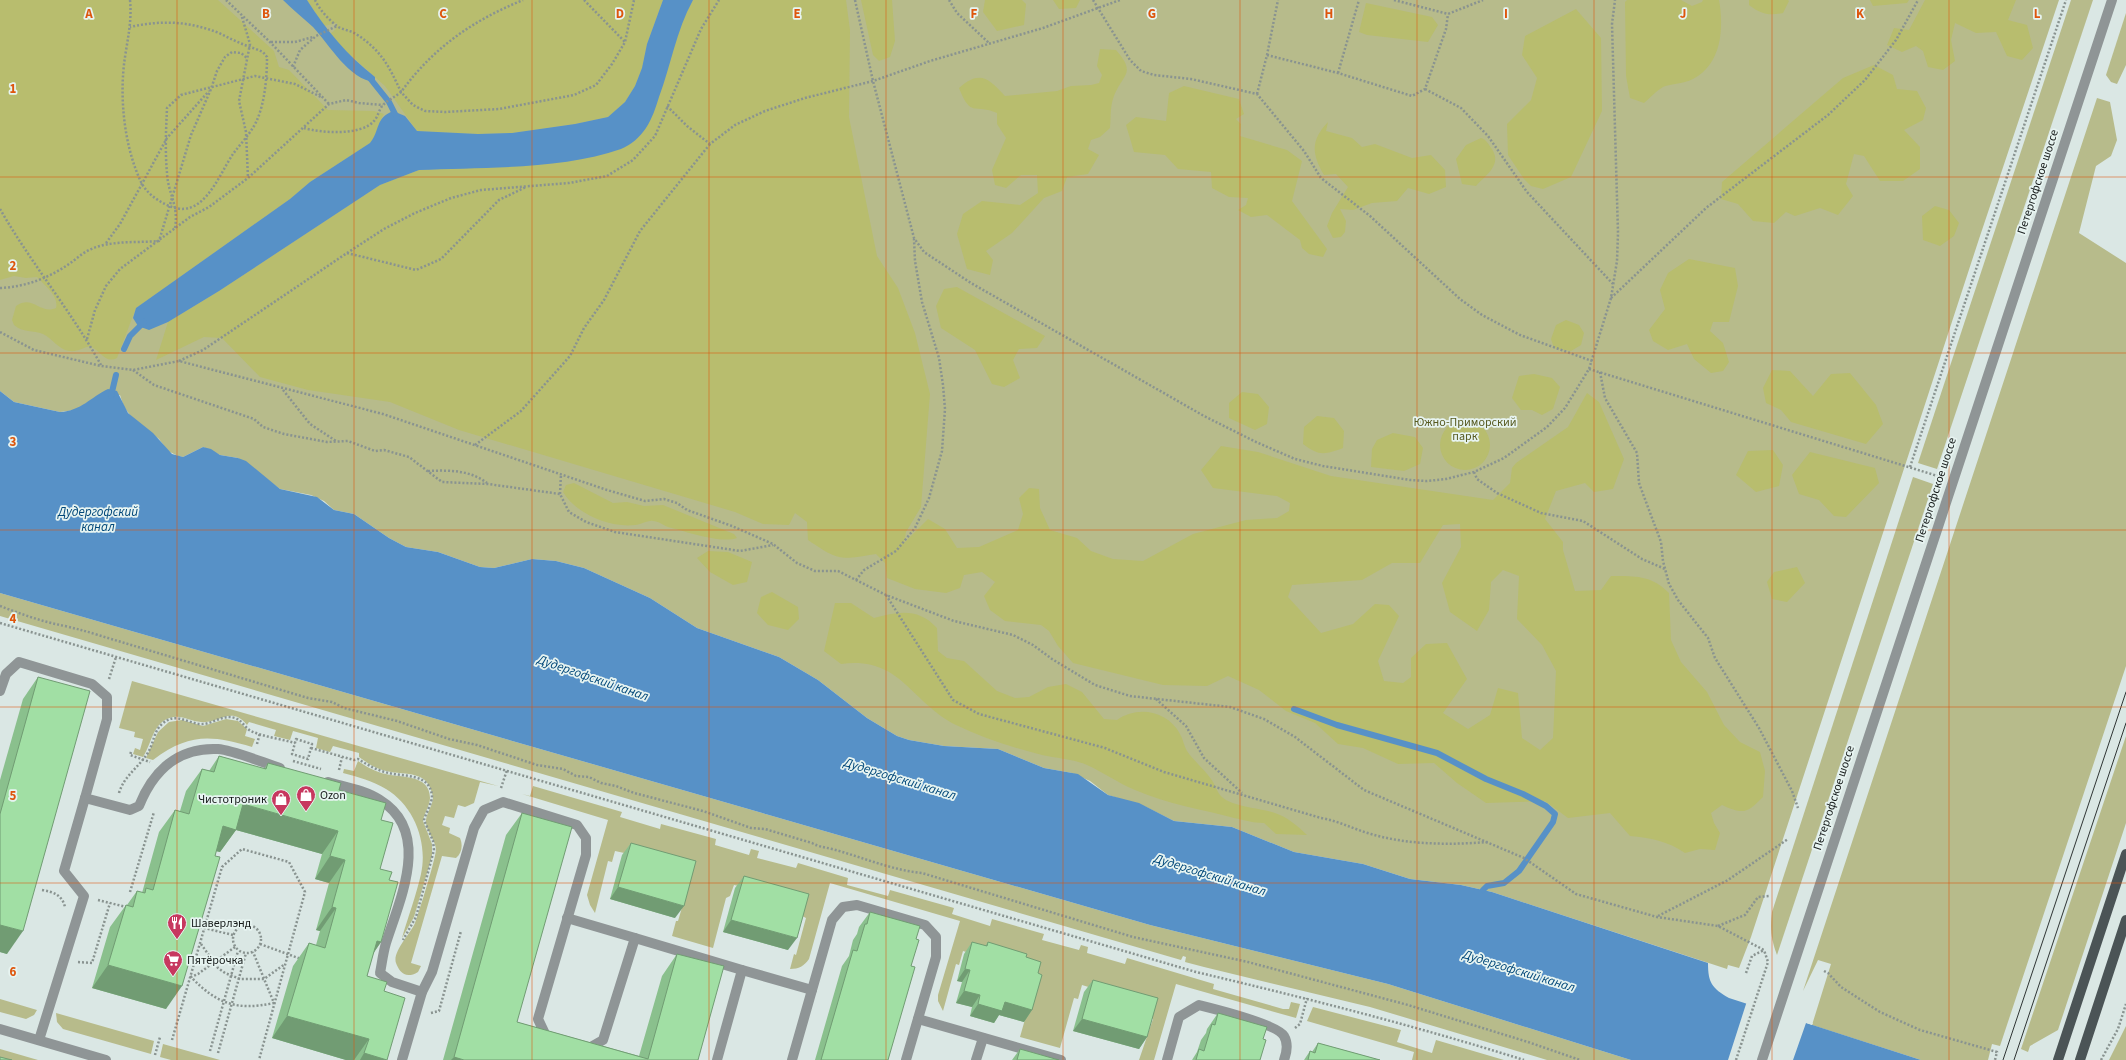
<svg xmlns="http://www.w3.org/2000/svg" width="2126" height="1060" font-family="'Source Sans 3',sans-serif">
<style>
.green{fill:#b7bb8b}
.forest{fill:#b8bd6e;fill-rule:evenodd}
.water{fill:#5791c7}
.pier{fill:#dae7e4}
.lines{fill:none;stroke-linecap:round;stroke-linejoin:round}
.stream{stroke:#5791c7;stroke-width:6}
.path{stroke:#899390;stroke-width:2.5;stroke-dasharray:2 2;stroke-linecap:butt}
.minor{stroke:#8f9596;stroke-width:10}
.major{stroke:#4b5456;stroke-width:10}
.tram{stroke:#2f3534;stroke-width:1}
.wall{fill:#8ac08d}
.shaded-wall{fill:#719c73}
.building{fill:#a1dfa4;stroke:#719c73}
.grid{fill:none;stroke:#de560d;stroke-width:1;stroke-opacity:0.55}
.labels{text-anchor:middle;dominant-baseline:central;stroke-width:3.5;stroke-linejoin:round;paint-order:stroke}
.street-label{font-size:12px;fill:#161b1a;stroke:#e7f4f1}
.park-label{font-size:12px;fill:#575a20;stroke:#e7f4f1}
.poi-label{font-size:12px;fill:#161b1a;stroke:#e7f4f1;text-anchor:start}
.water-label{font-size:13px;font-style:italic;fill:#004779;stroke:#e7f4f1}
.grid-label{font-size:13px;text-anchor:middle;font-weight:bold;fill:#de560d;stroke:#e7f4f1;stroke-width:3.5;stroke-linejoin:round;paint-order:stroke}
</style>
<rect width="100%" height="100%" fill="#dae7e4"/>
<g class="green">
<path d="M0 0H2059L1979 239 1751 937 1739 968 1728 965 1727 969 1492 892 1461 885 1410 879 1363 864 1294 852 1232 827 1174 821 1146 807 1108 795 1090 781 1072 773 1044 768 998 749 944 746 909 740 897 736 867 718 818 680 779 657 697 628 650 598 584 568 556 561 532 559 494 568 480 567 438 552 406 547 389 538 354 514 334 510 324 501 311 495 280 489 238 458 220 455 203 447 183 457 178 456 168 451 159 439 133 419 124 407 120 395 91 401 75 410 60 412 14 402 0 391Z"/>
<path d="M2071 0H2093L1937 469 1918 463Z"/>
<path d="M2126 13V65L2117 84 2111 82 2106 75Z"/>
<path d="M2097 98 2110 102 2117 140 2111 156 2096 166 2079 233 2126 263V666L2000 1046 1992 1044 1988 1060H1921L1812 1025 1831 964 1818 960 1803 991Z"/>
<path d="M1913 477 1933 484 1777 955C1771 939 1770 929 1772 912Z"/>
<path d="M0 593 1150 925 1388 984 1631 1060H1547L1370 1007 1204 967 1185 962 1186 957 1183 956 1181 960 0 616Z"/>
<path d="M132 681 498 786 480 782 474 803 465 807 458 805 454 818 445 816 442 825 450 828 449 833 460 838C463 845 462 853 456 858L442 856 411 963 421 966 418 972C405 980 399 971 396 963 392 952 411 933 415 923 419 912 436 858 436 849 435 839 425 830 426 820 427 812 433 805 433 797 428 769 407 776 386 771 376 769 367 763 359 757V753L333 746 330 752 316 748 318 738 293 731 290 740 274 736 276 730 249 722 247 725C231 705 219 724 201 722 188 721 179 712 165 720 152 728 151 745 143 757L133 754 135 748 140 750 143 739 134 737 135 732 119 728Z"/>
<path d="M226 719 238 721 247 729 245 736 255 739 252 747C211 735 189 733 153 760L146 758 158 732 169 722 182 720 203 726Z"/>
<path d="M2126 736V823L2058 1030 2030 1046 2028 1052 2021 1049Z"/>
<path d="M358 761C367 767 375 772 386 774 401 778 430 774 430 798 430 805 424 814 423 821L432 844V856L414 917 402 938C408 917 416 896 421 874 428 842 414 806 386 789 373 781 358 777 343 773L344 769 354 771Z"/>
<path d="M533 786 622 812 620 817 660 829 661 824 716 839 715 845 749 855 751 849 759 851 757 858 796 868 798 863 848 878 847 885 888 896 890 890 954 908 952 914 990 926 992 919 1044 934 1042 940 1079 950 1081 945 1088 947 1087 953 1125 964 1127 958 1214 984 1213 989 1283 1009H1289L1291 1002 1300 1004 1296 1018 1176 984 1154 1060H1139L1153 1019 1095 989 1082 985 1078 999 1074 998 1060 1048 1020 1037 1035 984 976 955 963 951 959 965 956 964 943 1011 938 1001V995L960 921 830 883 809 959C804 966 799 969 790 969L794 954 796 955 806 918 748 888 734 885 730 896 726 898 713 948 672 936 676 921H678L689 884 629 854 615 851 612 862 608 861 595 913 590 905 587 895 608 820 522 794 530 796Z"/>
<path d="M0 999 37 1010 34 1015 26 1019 0 1012Z"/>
<path d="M1313 1007 1401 1030 1397 1042 1432 1053 1436 1040 1504 1060H1412L1414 1052 1307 1021Z"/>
<path d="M56 1013 154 1041 151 1054 63 1029 57 1022Z"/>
<path d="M2126 1026V1060H2109Z"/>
<path d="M163 1044 220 1060H171L160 1057Z"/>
<path d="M0 1049 38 1060H0Z"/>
</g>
<g class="forest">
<path d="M0 0H218L274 51 279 67 289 70 328 110 374 111 384 114C378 124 377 135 370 143L310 182 290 199 136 308 117 358C105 364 101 351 90 346 82 348 78 352 69 351 58 349 53 339 43 334 33 330 23 333 14 325L12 320 16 306C33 294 40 315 56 308 59 296 45 286 37 277L26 278 14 276 0 280Z"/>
<path d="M307 0H663L647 44 642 68 635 86 625 102 608 117 575 124 512 133 478 134 417 131 385 86 347 52 330 34 336 29 337 23 324 26Z"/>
<path d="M693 0H846L850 30 849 117 877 256 898 288 915 333 930 394 921 507 906 532 904 543 928 519 945 529 957 548 979 547 1018 530 1023 514 1019 498 1029 488 1039 489 1040 508 1050 530 1077 538 1091 551 1113 559 1143 561 1193 534 1246 520 1277 518 1289 511 1290 503 1277 496 1213 488 1201 470 1221 446 1258 452 1331 476 1493 500 1510 483 1512 468 1516 463 1568 427 1587 393 1599 402 1624 459 1613 489 1594 492 1585 483 1556 491 1545 519 1563 542V550L1575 591 1601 590 1611 576C1634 576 1652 575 1669 593L1671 640 1681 662 1707 692 1724 725 1740 742 1760 752 1765 771 1763 797C1747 813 1744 815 1722 805L1711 813 1714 823 1720 833 1715 850 1700 849 1685 853C1668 841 1650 838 1630 836L1610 813 1568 818 1545 801 1486 803 1457 783 1434 763 1398 764 1363 748 1338 744 1315 723 1286 711 1259 690 1228 676 1207 686 1163 685 1073 663 1058 646 1049 631 1041 625 1005 621 990 610 984 596 995 582 982 572 964 575 960 588 946 593 915 589 887 578 885 563 876 554C839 560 839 561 808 540L807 522 795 513 789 525 763 524 735 512 459 430 390 402 308 390 260 377 222 338 204 337 156 360 168 322 219 291 380 185 419 170C482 166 579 171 635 141L675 44 682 20ZM1460 524 1461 547 1442 583 1450 612 1477 631 1489 610 1491 582 1503 570 1519 576 1517 619 1542 645 1556 671 1553 738 1540 750 1522 738 1518 693 1498 688 1490 715 1468 729 1443 713 1467 679 1447 643 1426 644 1411 658V677L1403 683 1384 681 1378 661 1399 616 1389 605 1375 604 1353 624 1321 633 1288 597 1292 585 1362 580 1392 563H1420L1443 525Z"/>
<path d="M861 0H892L895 41 890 57 879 61 873 55Z"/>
<path d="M985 0H1022L1026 4 1024 25 997 31 983 12Z"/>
<path d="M1053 0H1080L1076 8 1059 9Z"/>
<path d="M1627 0H1681L1692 6 1702 2 1703 0H1719C1724 28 1722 64 1693 79 1683 84 1669 84 1663 87 1656 91 1650 98 1644 103L1630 98 1626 76 1625 2Z"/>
<path d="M1749 0H1788L1789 1 1783 13C1768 16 1761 14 1749 5Z"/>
<path d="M1870 0H1909L1907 3 1873 6Z"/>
<path d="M1925 0H2016L2008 20 2027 25 2033 48 2022 60 2007 56 1996 32 1976 33 1955 23 1951 40 1955 61 1943 70 1928 67 1923 51 1916 46 1902 52 1887 45 1894 28 1909 30Z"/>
<path d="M1366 3 1432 17 1438 25 1428 42 1367 35 1359 32Z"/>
<path d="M1576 9 1601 38 1602 111 1571 177 1543 189 1531 186 1524 179 1508 155 1507 124 1531 100 1537 78 1522 55 1525 36Z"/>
<path d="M1100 49 1116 50C1138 75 1121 74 1113 99 1110 108 1111 119 1110 128L1100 137 1091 140 1088 149 1099 155 1088 174 1067 177 1062 191 1044 198 1012 233 986 251 993 260 990 275 967 269 957 234 963 214 982 201 1020 205 1038 193 1037 175H1021L1006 188 995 185 992 170 1006 138 997 124V113C975 103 971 119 959 88 980 70 988 78 1005 96L1057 91 1071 86 1091 85 1099 83 1102 75 1097 66Z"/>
<path d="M1874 65 1893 75 1897 89 1917 91 1926 108 1923 120 1904 130 1920 147V169L1903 181H1880L1864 156 1854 154 1846 184 1853 196 1838 215 1820 208 1795 216 1786 212 1774 223 1753 221 1738 204 1721 199 1722 182 1843 78Z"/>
<path d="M1184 86 1239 99 1244 114 1236 119 1241 124 1240 136 1287 150 1302 161 1292 201 1327 249 1323 257 1309 254 1302 248 1300 240 1267 215 1251 217 1238 210 1246 205 1248 198 1229 197 1212 188 1211 172 1178 169 1165 155 1134 152 1126 125 1136 117 1166 121 1169 93Z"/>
<path d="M1328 122 1326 131 1352 138 1362 147 1375 144 1412 158 1431 155 1445 170 1446 187 1429 194 1408 188 1397 201 1372 203 1353 210 1340 209 1346 221 1345 232 1341 237 1333 238 1327 226 1332 213 1348 187 1336 174 1324 175C1312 154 1310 141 1328 122Z"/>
<path d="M1481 138C1487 140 1488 144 1492 149 1502 165 1487 174 1476 186L1462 184 1456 159 1466 145Z"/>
<path d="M1935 206 1949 210 1959 223 1954 236 1940 246 1923 240 1922 216Z"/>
<path d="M1689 259 1735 268 1738 286 1729 322H1713L1710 331 1723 343 1729 362 1723 371 1711 373 1694 359 1687 344 1668 350 1653 341 1649 330 1665 309 1660 290 1668 273Z"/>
<path d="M957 287 1045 336 1037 348 1019 349 1013 360 1020 378 1004 387 992 384 975 350 941 328 936 306 944 289Z"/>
<path d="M1566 320 1579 325 1584 333 1581 345 1571 351 1554 348 1551 339 1556 325Z"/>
<path d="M1772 370 1790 371 1813 396 1831 374 1850 373 1876 405 1883 424 1866 444 1791 422 1781 410 1766 403 1763 388Z"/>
<path d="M1534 374 1552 378 1560 387 1553 409 1542 415 1532 410H1521L1512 398 1519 376Z"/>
<path d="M1242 392 1258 394 1269 407 1267 424 1255 430 1229 418V403Z"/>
<path d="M1317 416 1334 418 1344 431 1343 448C1324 455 1319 456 1303 444L1304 427Z"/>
<circle cx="1465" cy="445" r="25"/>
<path d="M1393 433 1415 437 1423 448 1420 464 1404 471 1371 467 1372 449 1377 440Z"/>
<path d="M1773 450 1783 465 1779 486 1756 492 1736 475 1748 451Z"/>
<path d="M1810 452 1875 468 1879 483 1846 517 1834 516 1819 500 1799 494 1792 475Z"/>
<path d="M574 483 613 503 627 502 644 506 663 505 734 534 737 538C721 544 684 531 668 527 663 525 658 521 653 521 648 520 641 525 635 525 610 528 576 514 563 492L566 485Z"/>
<path d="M708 551 728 552 752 562 747 582 733 585 710 572 697 558Z"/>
<path d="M1797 567 1805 583 1787 602 1772 599 1767 582 1774 572Z"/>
<path d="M772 592 798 607 799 619 788 630 768 625 757 613 761 597Z"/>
<path d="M835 603H851L874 618C899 611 919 608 937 628L938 651 947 658 964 661 997 691 1015 698 1029 697 1048 687 1066 684 1082 692 1104 719 1117 720C1138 705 1168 711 1180 734 1183 739 1184 746 1187 751 1194 761 1204 769 1211 779 1215 784 1217 793 1222 797 1233 807 1261 808 1275 813 1287 817 1298 826 1307 835L1276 834 1264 823C1252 823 1245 820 1234 818 1201 809 1167 804 1135 790 1118 783 1103 772 1087 765 1073 759 1056 758 1042 755 1014 748 983 738 956 725 910 702 901 656 841 664L824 651Z"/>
</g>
<g class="water">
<path d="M283 0H307C326 30 347 55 375 77V82C349 80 329 44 313 27 303 18 292 9 283 0Z"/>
<path d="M663 0H693C676 31 671 65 659 97 656 107 652 119 646 128 640 137 631 145 621 149 562 170 481 167 419 170L380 185 219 291 168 322 149 330 138 326 133 318 136 308 290 199 310 182 370 143C380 131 375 118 393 111L405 116 417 131 478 134 512 133 575 124 608 117 625 102 635 86 642 68 647 44Z"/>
<path d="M108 389 117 391 128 413 153 433 172 454 183 457 203 447 211 449 220 455 238 458 246 461 280 489 317 497 334 510 354 514 389 538 406 547 438 552 480 567 494 568 532 559 556 561 584 568 650 598 697 628 779 657 818 680 867 718 897 736 909 740 944 746 998 749 1044 768 1078 774 1108 795 1139 803 1174 821 1232 827 1294 852 1363 864 1410 879 1461 885 1492 892 1708 963C1708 983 1712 988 1729 998L1921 1060H1631L1388 984 1150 925 0 593V391L14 402 60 412C81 411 91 397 108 389Z"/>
</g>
<path class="pier" d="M1747 1001 1813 1023 1812 1025 1806 1023 1793 1060H1728Z"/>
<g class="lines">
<g class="stream">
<path d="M369 77 389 102 397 118"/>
<path d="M124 349 130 336 144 322"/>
<path d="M111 396 116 375"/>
<path d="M1294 709 1337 725 1437 753 1486 779 1523 794 1546 806 1555 814 1553 822 1519 871 1504 883 1487 886 1483 890"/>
</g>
<g class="path">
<path d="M130 0C132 20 128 37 125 57 119 96 124 146 141 182 146 192 155 199 165 204 202 224 217 178 233 154 241 143 252 132 257 120 265 102 267 76 267 57L263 52 256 49C243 45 231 39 219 33 188 21 162 20 130 27"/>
<path d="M226 0 270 42 329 104"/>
<path d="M315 0C319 9 329 20 337 26 342 30 350 30 356 34 381 50 389 66 401 92 434 47 472 21 523 0"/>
<path d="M584 0 625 42"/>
<path d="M855 0 873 81 914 238 924 252 971 283 1204 416 1256 442 1295 459 1323 466 1410 480 1427 481 1446 479 1474 472 1504 458 1547 427 1565 408 1589 369 1611 298 1617 261 1618 233 1612 24 1615 0"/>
<path d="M949 0 957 13 989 43"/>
<path d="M1093 0 1130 60 1141 71 1154 75 1191 79 1257 94 1304 151 1321 178 1370 216 1460 299 1482 315 1520 335 1592 361"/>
<path d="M1394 0 1448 14 1483 0"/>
<path d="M242 17 250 44 239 101 246 132 248 178"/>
<path d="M271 42H295L313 37"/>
<path d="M1267 55 1338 73 1412 96 1425 89 1446 29 1448 14"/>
<path d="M293 67 300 50 316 36 337 26"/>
<path d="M1338 73 1359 0"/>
<path d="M1425 89 1461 108 1488 136 1527 192 1613 284"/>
<path d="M1257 94 1267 55 1278 0"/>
<path d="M667 106 687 126 710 144 735 125 765 111 805 98 873 81 930 61 1043 28 1120 0"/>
<path d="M304 128C321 133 361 136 374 121 378 117 379 109 383 105 388 100 395 97 401 92L413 105 425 111 445 112 499 109 574 95 596 85 612 64 625 42 634 0"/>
<path d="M0 209C31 263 71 311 101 365"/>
<path d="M175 228C179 205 168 194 167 173 165 152 166 129 167 108L181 95 255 76 295 84 321 97"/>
<path d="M106 243 120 224 167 138 209 91"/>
<path d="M347 253 416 270 441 259 499 200 526 187"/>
<path d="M0 288C24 287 46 279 66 266 74 261 81 254 89 250 110 240 136 243 159 241L191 135 211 89 217 71 225 57 232 52 241 53 247 58"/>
<path d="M1611 298 1706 208 1828 115 1865 80 1896 40 1918 0"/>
<path d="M0 332 34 350 101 366 133 370 179 361 383 414 607 490 645 501 664 499 677 503 687 510 732 526 773 544 797 563 815 571H838L886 595 954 621 1013 635 1033 645 1052 659 1095 685 1130 696 1230 707 1264 719 1295 737 1364 790 1524 858 1576 894 1657 917 1718 926 1764 950"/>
<path d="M87 339 95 310 106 286 120 269 190 217 209 207 248 178 329 104 346 100 359 103 383 105"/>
<path d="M179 361 203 350 347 253 384 229 415 213 451 198 481 190 569 183 607 176 633 160 655 136 701 29 719 0"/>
<path d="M1589 369 1941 477"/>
<path d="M133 370 154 385 254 419 263 427 284 434 327 442 348 441 375 451 384 450 409 457 442 482 488 484 560 494 569 512 586 522 615 532 740 551 773 545"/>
<path d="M1600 372 1605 398 1637 453 1639 483 1661 542 1663 561 1669 584 1678 600 1708 638 1715 658 1759 728 1792 791 1798 808"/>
<path d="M283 390 310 424 336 441"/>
<path d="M475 445 521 411 570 356 584 328 604 300 640 231 710 144"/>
<path d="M1910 467 2066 0"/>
<path d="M428 471C449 470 470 470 487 483"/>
<path d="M1474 472 1477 479 1497 493 1541 513 1583 521 1642 559 1665 569"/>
<path d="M560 494 561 474"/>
<path d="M856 580 864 570 896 551 915 528 929 498 942 451 945 409 943 385 939 358 922 302 915 261 914 239"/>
<path d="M886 595 953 700 979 714 1105 748 1164 772 1321 818C1339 821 1353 829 1371 834 1408 845 1450 845 1488 842"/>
<path d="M0 606C21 614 43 622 65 626 77 629 86 631 98 635L308 698 332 702 344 708 397 721 449 739 477 745 537 765 563 769 576 776 589 777 601 783 616 786 634 793 703 811 751 828 765 829 812 843C819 847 824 847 832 849 862 857 891 870 922 873L1133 937 1248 962 1408 1005 1528 1042 1580 1060"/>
<path d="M0 623 1196 972C1306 998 1416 1026 1524 1060"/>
<path d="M109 679 116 657"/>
<path d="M1156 699 1186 726 1204 758 1242 793"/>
<path d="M296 739 312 744 308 759 292 754Z"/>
<path d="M257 744 260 733"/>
<path d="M311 748 354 760 358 759C368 765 378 771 389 773 404 777 430 773 432 796 432 803 426 813 424 820L433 841 434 850 416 917 403 940"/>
<path d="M131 752 130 755 150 762"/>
<path d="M293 761 321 769"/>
<path d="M339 770 342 757"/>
<path d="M501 788 507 770"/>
<path d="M119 793C124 776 138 768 147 754 154 744 153 732 162 724 176 711 187 724 202 724 213 724 223 714 235 718 242 720 245 728 251 731 264 737 281 739 295 743"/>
<path d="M42 890C54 892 62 895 65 907"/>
<path d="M130 892 154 812"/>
<path d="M98 900 126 907"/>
<path d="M1658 916 1728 880 1788 839"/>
<circle cx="247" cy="939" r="14"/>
<path d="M196 926 233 935"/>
<path d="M1718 926 1745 915 1758 897 1770 896"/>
<path d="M201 944 218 968 225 973 240 979H264L285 964"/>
<path d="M260 944 301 959"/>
<path d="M235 947 198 974 191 977C217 1004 237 1011 274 1003L253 952"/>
<path d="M78 962 92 963 110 903"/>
<path d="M1824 971 1828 973 1841 987 1880 1012 1920 1030 1997 1052 1995 1060"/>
<path d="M1746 973 1752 956 1764 950"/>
<path d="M431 1013 439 1011 461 931"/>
<path d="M1295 1028 1300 1024 1307 998"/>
<path d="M172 1040 222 867 242 849 289 862 305 892 259 1060"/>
<path d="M210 1051 238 951"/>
<path d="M218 1053 246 953"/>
<path d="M155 1055 160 1037"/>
<path d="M1736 1060 1768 962 1764 950"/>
<path d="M2101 1060 2118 1029 2126 1004"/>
</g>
<g class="minor">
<path d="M0 691 6 674 19 662 92 684 107 697V719L85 798 130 810 139 806C153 771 178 747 218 749 233 750 264 763 280 768"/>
<path d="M328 782C345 787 365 790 380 800 432 832 400 899 386 943 383 953 382 963 380 973L392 982 422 992"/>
<path d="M567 918 635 938"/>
<path d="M742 970 812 990"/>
<path d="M918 1019 1061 1060"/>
<path d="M0 1029 106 1060"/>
<path d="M39 1040 84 896 64 871 85 798"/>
<path d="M583 1047 589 1048 603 1040 635 938 742 970 717 1060"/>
<path d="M402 1060 422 992 432 972 474 828 484 810 503 802 577 825 586 838V855L538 1019 546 1036 551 1037"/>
<path d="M792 1060 832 920 843 907 857 905 925 925 936 937V957L906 1060"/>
<path d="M976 1060 983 1038"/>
<path d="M1167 1060 1179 1017 1199 1005C1215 1009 1277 1024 1284 1036 1288 1043 1287 1052 1284 1060"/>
<path d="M1762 1060 2112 0"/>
</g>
<g class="major">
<path d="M2058 1060 2126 854"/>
<path d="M2080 1060 2126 920"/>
</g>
<g class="tram">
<path d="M2003 1060 2126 692"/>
<path d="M2014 1060 2126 723"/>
</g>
</g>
<g class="wall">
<path d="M38 677 7 954 0 952V780L23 699Z"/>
<path d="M219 756 264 769 268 763 339 790 381 820 380 869 389 880 381 942 373 954 367 976 384 991 387 1060H346L272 1038 293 966 309 943 316 945 320 931 316 930 329 883 315 879 322 854 236 830 220 852 216 851 166 1009 92 988 110 927 126 905H127L137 891 142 893 159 832 175 810 180 811 186 791 202 769 209 771Z"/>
<path d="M522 813 517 1022 639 1056 662 976 677 954 698 1060H443L506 835Z"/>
<path d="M631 843 675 918 610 899 622 855Z"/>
<path d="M744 876 788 950 723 932 735 888Z"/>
<path d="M870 912 916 939 911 966 888 1060H815L842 966 849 956 853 940 857 934 859 927Z"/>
<path d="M972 942 985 946 988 942 1026 957 1038 973 1032 1010 1024 1022 999 1015 994 1023 970 1016 972 1007 956 1003 962 982 957 981 964 954Z"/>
<path d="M1093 980 1147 1037 1139 1049 1073 1031 1084 992Z"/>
<path d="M1218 1013 1263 1039 1260 1060H1192L1197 1052 1201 1040 1206 1033 1207 1029Z"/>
<path d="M1318 1043 1380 1060H1304L1310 1051 1312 1052Z"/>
<path d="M1020 1049 1059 1060H1012Z"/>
</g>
<g class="shaded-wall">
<path d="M243 804 338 831 322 854 236 830 220 852 207 849 223 826Z"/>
<path d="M330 856 345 860 329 883 315 879Z"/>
<path d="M618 887 684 906 675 918 610 899Z"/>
<path d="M332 907 336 908 320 931 316 930Z"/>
<path d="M731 920 797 938 788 950 723 932Z"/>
<path d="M0 925 23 931 7 954 0 952Z"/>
<path d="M377 941 381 942 365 965Z"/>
<path d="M108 965 182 986 166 1009 92 988Z"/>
<path d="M965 969 970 970 962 982 957 981Z"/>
<path d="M964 991 980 995 972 1007 956 1003Z"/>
<path d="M1005 1002 1032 1010 1024 1022 999 1015 994 1023 970 1016 978 1004Z"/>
<path d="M287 1016 369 1039 354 1060H346L272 1038Z"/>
<path d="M1082 1019 1147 1037 1139 1049 1073 1031Z"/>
<path d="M364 1053 387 1060H360Z"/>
<path d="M454 1057 464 1060H451Z"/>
</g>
<g class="building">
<path d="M38 677 90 691 23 931 0 925V814Z"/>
<path d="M219 756 266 769 268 763 341 783 339 790 386 803 381 820 393 823 380 869 392 872 389 880 398 882 381 942 377 941 367 976 387 982 384 991 405 998 387 1060 364 1053 369 1039 287 1016 309 943 325 948 336 908 332 907 345 860 330 856 338 831 243 804 236 830 223 826 215 856 220 857 182 986 108 965 126 905 133 907 137 891 145 893 146 888 153 890 175 810 189 814 202 769 214 772Z"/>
<path d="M522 813 572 827 517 1022 648 1059 677 954 724 966 698 1060H464L454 1057Z"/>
<path d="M631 843 696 861 684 906 618 887Z"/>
<path d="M744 876 809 894 797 938 731 920Z"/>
<path d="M870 912 920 926 916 939 919 940 911 966 915 967 888 1060H821L853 950 857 951 865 924H867Z"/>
<path d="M972 942 987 946 988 942 1027 954 1026 957 1041 962 1038 973 1042 975 1032 1010 1005 1002 1002 1011 978 1004 980 995 964 991 970 970 965 969Z"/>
<path d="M1093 980 1158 998 1147 1037 1082 1019Z"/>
<path d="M1218 1013 1267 1027 1263 1039 1266 1040 1260 1060H1196L1199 1049 1204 1051 1212 1024 1215 1025Z"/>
<path d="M1318 1043 1380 1060H1308L1310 1051 1315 1053Z"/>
<path d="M1020 1049 1059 1060H1017Z"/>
<path d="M0 1057 12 1060H0Z"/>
</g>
<path class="grid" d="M177 0V1060M354 0V1060M532 0V1060M709 0V1060M886 0V1060M1063 0V1060M1240 0V1060M1417 0V1060M1594 0V1060M1772 0V1060M1949 0V1060M0 177H2126M0 353H2126M0 530H2126M0 707H2126M0 883H2126"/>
<defs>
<symbol id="shop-pin" viewBox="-11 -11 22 30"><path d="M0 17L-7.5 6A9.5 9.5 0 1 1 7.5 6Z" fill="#c7385f" stroke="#e7f4f1"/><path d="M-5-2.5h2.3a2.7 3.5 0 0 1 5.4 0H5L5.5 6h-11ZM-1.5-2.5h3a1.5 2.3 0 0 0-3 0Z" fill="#fff"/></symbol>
<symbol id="restaurant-pin" viewBox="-11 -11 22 30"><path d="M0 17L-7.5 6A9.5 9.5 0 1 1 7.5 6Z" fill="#c7385f" stroke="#e7f4f1"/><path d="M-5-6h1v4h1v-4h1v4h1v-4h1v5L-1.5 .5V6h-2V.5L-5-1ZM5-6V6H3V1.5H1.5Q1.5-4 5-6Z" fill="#fff"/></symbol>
<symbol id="supermarket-pin" viewBox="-11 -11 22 30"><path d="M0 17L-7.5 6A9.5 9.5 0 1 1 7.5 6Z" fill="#c7385f" stroke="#e7f4f1"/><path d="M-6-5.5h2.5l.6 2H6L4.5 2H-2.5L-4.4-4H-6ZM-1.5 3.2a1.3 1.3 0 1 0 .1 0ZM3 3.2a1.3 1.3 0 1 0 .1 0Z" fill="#fff"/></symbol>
</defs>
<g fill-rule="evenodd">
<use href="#shop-pin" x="295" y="784" width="22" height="30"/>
<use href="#shop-pin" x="270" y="788" width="22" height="30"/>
<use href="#restaurant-pin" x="166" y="912" width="22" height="30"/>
<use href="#supermarket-pin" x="162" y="949" width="22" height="30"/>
</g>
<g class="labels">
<g class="street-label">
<text transform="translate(2038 182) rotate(-72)">Петергофское шоссе</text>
<text transform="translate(1936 490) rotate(-72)">Петергофское шоссе</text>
<text transform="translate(1834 798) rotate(-72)">Петергофское шоссе</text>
</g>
<g class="park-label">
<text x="1465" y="422">Южно-Приморский<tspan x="1465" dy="14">парк</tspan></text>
</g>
<g class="poi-label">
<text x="320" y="795">Ozon</text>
<text x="267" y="799" text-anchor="end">Чистотроник</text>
<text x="191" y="923">Шаверлэнд</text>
<text x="187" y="960">Пятёрочка</text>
</g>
<g class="water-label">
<text x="98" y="512">Дудергофский<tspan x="98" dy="15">канал</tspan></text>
<text transform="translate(593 678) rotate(19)">Дудергофский канал</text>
<text transform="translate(900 779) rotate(17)">Дудергофский канал</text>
<text transform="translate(1210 875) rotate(17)">Дудергофский канал</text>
<text transform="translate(1519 971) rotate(17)">Дудергофский канал</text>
</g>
</g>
<g class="grid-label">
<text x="89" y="18">A</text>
<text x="266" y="18">B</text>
<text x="443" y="18">C</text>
<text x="620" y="18">D</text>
<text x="797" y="18">E</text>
<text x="974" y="18">F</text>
<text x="1152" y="18">G</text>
<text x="1329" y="18">H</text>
<text x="1506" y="18">I</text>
<text x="1683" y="18">J</text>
<text x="1860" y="18">K</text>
<text x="2037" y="18">L</text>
<text x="13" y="93">1</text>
<text x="13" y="270">2</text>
<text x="13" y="446">3</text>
<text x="13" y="623">4</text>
<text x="13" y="800">5</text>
<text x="13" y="976">6</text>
</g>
</svg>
